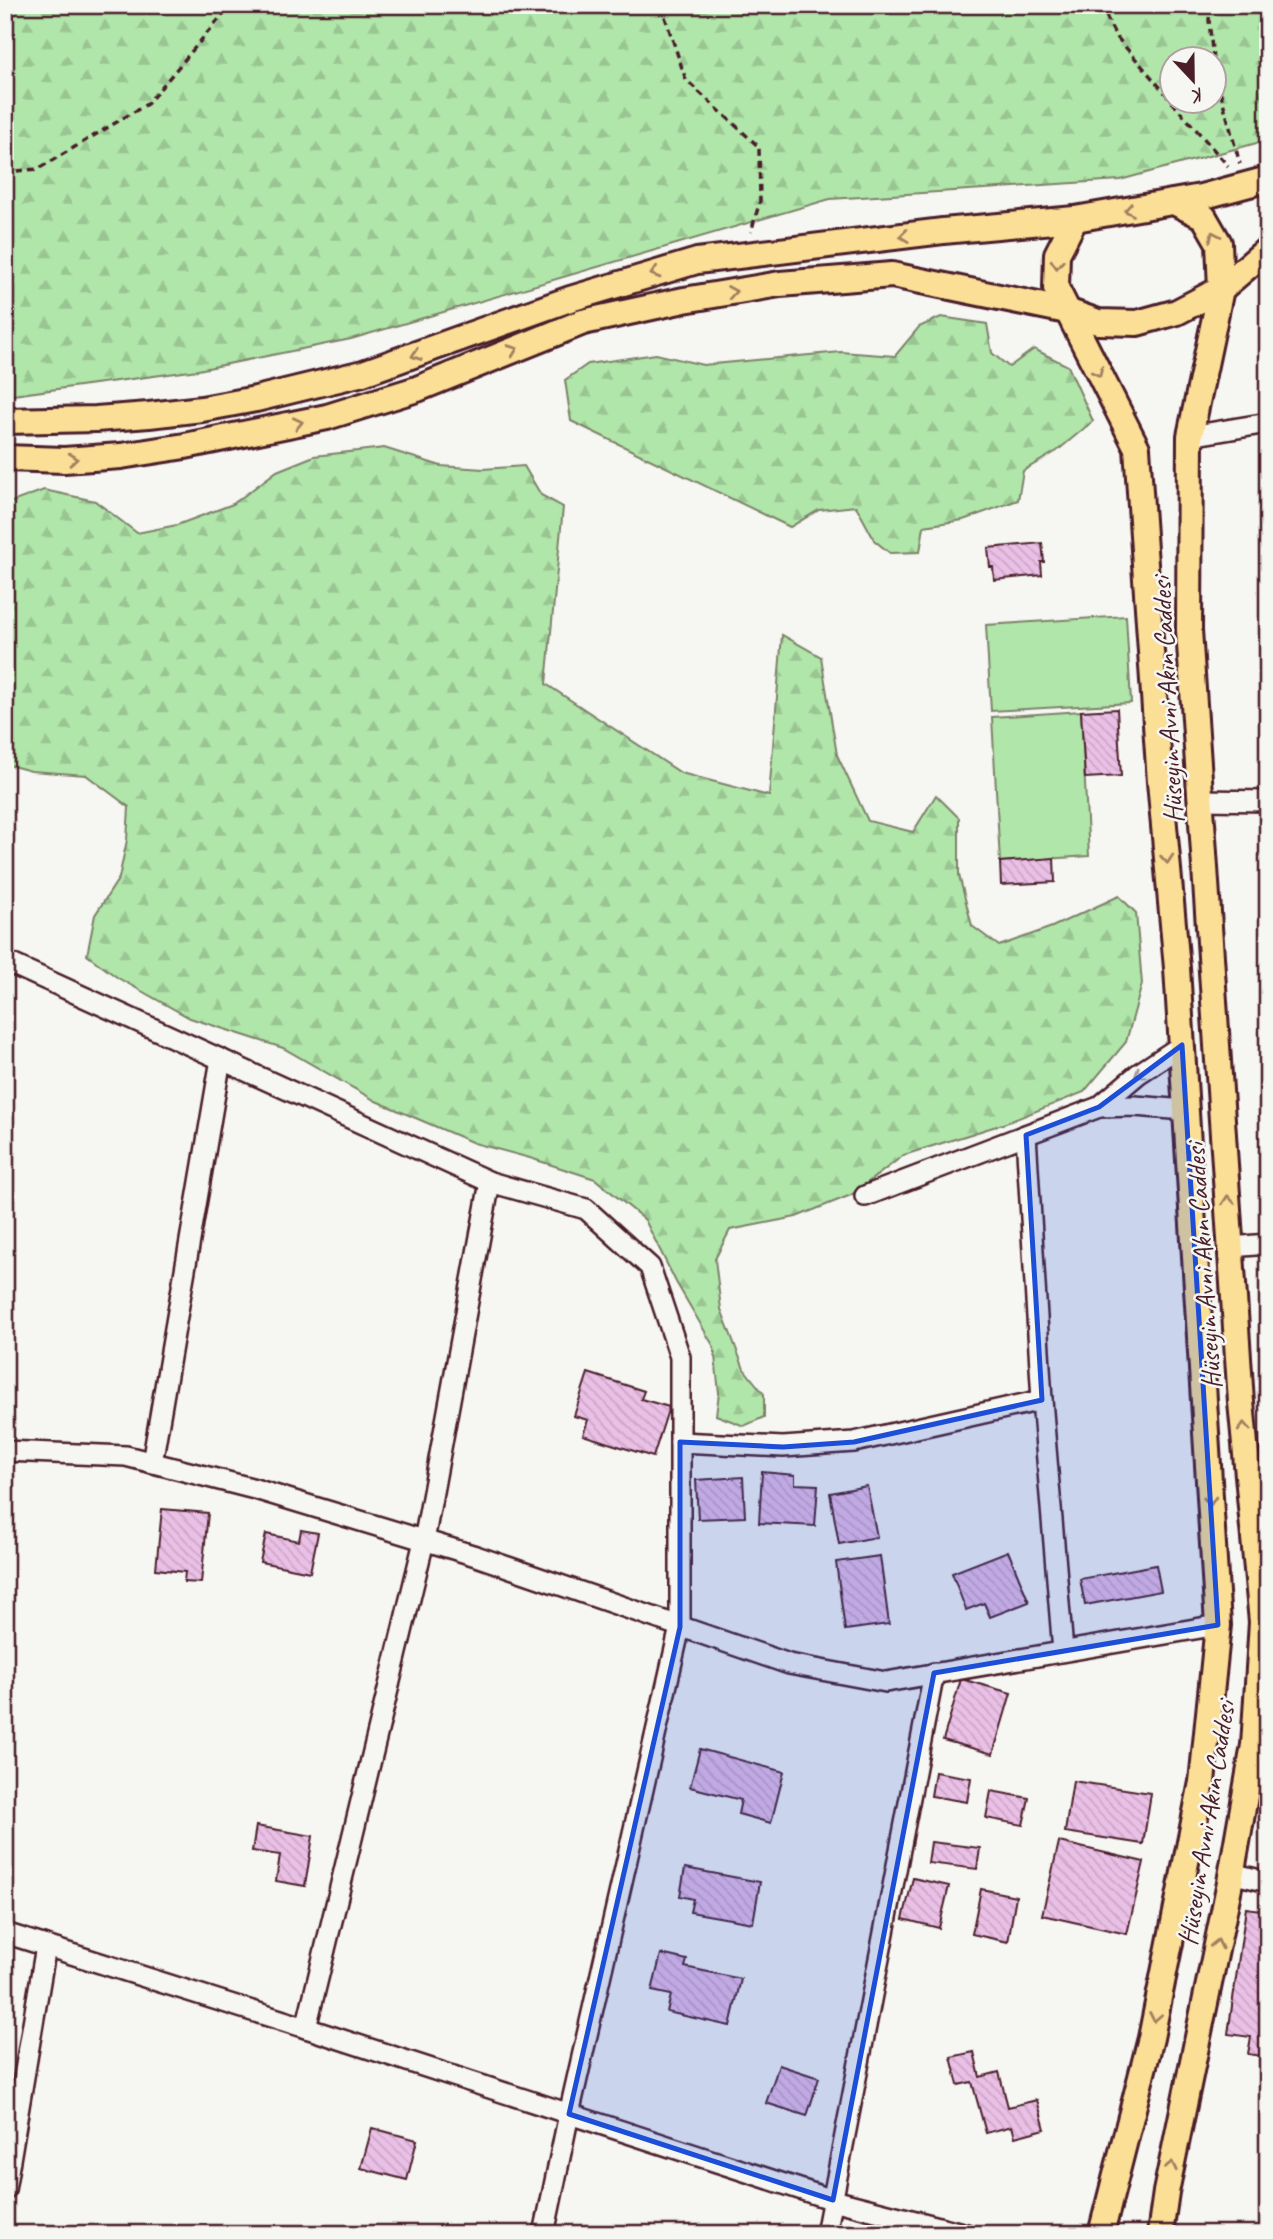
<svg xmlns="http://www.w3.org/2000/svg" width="1273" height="2239" font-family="Caveat,sans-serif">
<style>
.green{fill:#b0e6a9;stroke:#7d826a;stroke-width:2}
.forest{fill:url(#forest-firs);stroke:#7d826a;stroke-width:2;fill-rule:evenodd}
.building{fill:url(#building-back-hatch);stroke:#4a1f2b;stroke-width:2}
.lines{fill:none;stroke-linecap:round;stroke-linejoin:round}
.minor-casing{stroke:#4a1f2b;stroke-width:24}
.major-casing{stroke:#4a1f2b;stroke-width:30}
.path{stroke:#4a1f2b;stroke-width:3.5;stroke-dasharray:7 5;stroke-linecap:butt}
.minor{stroke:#f6f6f2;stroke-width:19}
.major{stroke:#fbdf96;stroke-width:24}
.oneway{stroke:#a27f60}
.oneway2{stroke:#a99598}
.marked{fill:#1d4ed8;fill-opacity:0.2;stroke:#1d4ed8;stroke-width:5;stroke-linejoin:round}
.labels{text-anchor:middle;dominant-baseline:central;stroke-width:5;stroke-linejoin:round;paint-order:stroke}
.street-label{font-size:28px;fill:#4a1f2b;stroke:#f6f6f2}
</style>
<defs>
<pattern id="forest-firs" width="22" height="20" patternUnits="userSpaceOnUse" patternTransform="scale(1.75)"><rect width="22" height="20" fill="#b0e6a9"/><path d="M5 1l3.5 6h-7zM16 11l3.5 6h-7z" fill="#99c592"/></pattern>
<pattern id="building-back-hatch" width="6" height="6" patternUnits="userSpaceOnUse" patternTransform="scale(1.75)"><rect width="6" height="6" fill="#eac0e6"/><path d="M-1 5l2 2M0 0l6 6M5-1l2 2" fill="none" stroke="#caa5c5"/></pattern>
</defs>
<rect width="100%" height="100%" fill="#f6f6f2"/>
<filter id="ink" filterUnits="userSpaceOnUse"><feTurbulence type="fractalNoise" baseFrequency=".0143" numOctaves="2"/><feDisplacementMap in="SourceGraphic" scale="14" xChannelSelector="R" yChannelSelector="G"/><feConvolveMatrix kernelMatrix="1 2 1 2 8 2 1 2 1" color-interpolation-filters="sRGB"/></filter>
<g filter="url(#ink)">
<g class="green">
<path d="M1126 616 1131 703 991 711 986 625Z"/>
<path d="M1081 711 1089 856 1000 862 992 717Z"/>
</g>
<g class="forest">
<path d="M5 5H1268V140L1120 180 830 199 351 339 198 370 5 396ZM1172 60H1214V102H1172Z"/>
<path d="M941 317 987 324 992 353 1009 367 1034 349 1068 366 1093 421 1057 451 1023 471 1018 500 963 520 924 526 920 552 890 553 875 541 856 506 819 510 790 527 571 421 565 380 588 364 656 354 703 365 841 352 895 356 919 327Z"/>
<path d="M384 448 441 466 483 469 524 466 541 495 563 507 546 684 681 773 769 796 782 635 821 657 837 755 868 821 913 832 936 795 959 818V875L972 926 999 946 1052 927 1119 896 1136 913 1142 984 1126 1042 1084 1092 1006 1123 904 1155 851 1195 796 1217 730 1230 715 1259 721 1309 744 1369 764 1394V1417L744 1426 716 1415 719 1393 714 1347 676 1282 645 1220 595 1179 530 1158 474 1143 376 1101 283 1048 190 1018 118 978 87 955 95 915 119 878 127 840 129 807 86 775 31 771 5 764V508L9 503 44 490 95 501 137 533 177 525 233 504 277 471 314 456Z"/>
</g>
<g class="building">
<path d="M1042 543 1044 562H1041L1042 575 994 580 993 567H990L988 548Z"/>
<path d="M1117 709 1121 776 1085 778 1081 711Z"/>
<path d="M1054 858 1055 882 1001 885 1000 862Z"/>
<path d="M588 1373 644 1391 641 1399 669 1407 653 1457 583 1435 588 1420 574 1416Z"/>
<path d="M762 1472 795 1475V1484L818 1485 815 1526 759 1523Z"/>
<path d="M743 1477 745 1517 698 1519 696 1480Z"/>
<path d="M867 1486 877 1537 839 1544 830 1493Z"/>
<path d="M162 1509 208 1513 201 1583 184 1582 185 1572 156 1569Z"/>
<path d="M301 1530 318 1533 310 1572 260 1562 266 1534 299 1541Z"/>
<path d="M1008 1551 1029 1602 990 1617 984 1603 966 1610 952 1573Z"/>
<path d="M880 1556 889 1624 845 1630 836 1562Z"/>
<path d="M1156 1565 1161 1591 1085 1605 1080 1579Z"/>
<path d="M961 1679 1011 1693 993 1754 943 1740Z"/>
<path d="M700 1749 784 1772 771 1823 738 1814 741 1800 690 1787Z"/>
<path d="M935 1772 971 1778 967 1802 931 1796Z"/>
<path d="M1073 1781 1151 1793 1143 1844 1065 1832Z"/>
<path d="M991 1791 1029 1798 1023 1825 986 1818Z"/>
<path d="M256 1826 313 1836 305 1886 276 1881 280 1855 252 1851Z"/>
<path d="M931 1842 980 1848 977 1869 928 1863Z"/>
<path d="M1059 1842 1144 1862 1127 1934 1042 1915Z"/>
<path d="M685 1868 760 1882 753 1923 690 1912 693 1899 680 1896Z"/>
<path d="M913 1878 949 1886 939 1928 903 1919Z"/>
<path d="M981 1889 1016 1896 1008 1942 972 1934Z"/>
<path d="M1246 1908 1268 1911V2057L1248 2054 1251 2037 1228 2034Z"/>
<path d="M661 1954 687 1960 685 1967 741 1979 730 2026 667 2012 671 1995 652 1991Z"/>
<path d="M974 2052 980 2077 999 2072 1008 2107 1037 2100 1045 2129 1015 2137 1012 2126 986 2133 972 2082 958 2085 951 2057Z"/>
<path d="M779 2065 819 2078 807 2116 766 2103Z"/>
<path d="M372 2128 417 2140 407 2180 361 2168Z"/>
</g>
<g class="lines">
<defs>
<g id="minor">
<path d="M1190 436 1268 423"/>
<path d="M1201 800 1268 801"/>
<path d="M5 961 490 1182 586 1209 650 1267 680 1357V1627L569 2114 544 2234"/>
<path d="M1099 1107 1135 1106 1185 1110"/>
<path d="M1026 1135 1042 1400 1063 1651"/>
<path d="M865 1196 1099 1107 1138 1074 1182 1045"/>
<path d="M1231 1247 1268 1244"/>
<path d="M680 1442 783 1447 854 1442 1042 1400"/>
<path d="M5 1451 126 1456 255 1489 476 1556 789 1664 886 1682 1218 1625"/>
<path d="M152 1463 221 1059"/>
<path d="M1231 1873 1268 1882"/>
<path d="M5 1933 306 2028 833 2200 966 2234"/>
<path d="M306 2028 424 1541 490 1182"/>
<path d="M5 2190 46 1946"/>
<path d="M826 2234 934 1673"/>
</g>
<g id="major">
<path d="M1075 219 1057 254 1056 288 1137 448 1160 782 1177 968 1218 1625 1202 1782 1151 2038 1101 2234"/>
<path d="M5 421 96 419 149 415 202 409 256 399 363 373 570 299 697 261 943 231 1075 219 1201 197 1268 179"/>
<path d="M5 458 64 460 121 456 185 446 327 417 417 389 583 322 684 300 780 284 892 275 1067 311 1098 322 1137 323 1177 312 1221 289 1268 249"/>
<path d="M1160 2234 1166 2192 1230 1882 1254 1745 1262 1622 1241 1402 1189 630 1190 436 1221 289 1219 243 1204 217 1174 202"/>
</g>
</defs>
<use href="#minor" class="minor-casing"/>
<use href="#major" class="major-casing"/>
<g class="path">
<path d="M661 5 686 80 759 147 760 201 751 232"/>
<path d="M1101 5 1115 35 1172 101"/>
<path d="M1211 5 1209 20 1213 60"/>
<path d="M1214 69 1240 164"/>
<path d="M1172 102 1228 166"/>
<path d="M5 172 38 169 147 104 231 5"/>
</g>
<use href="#minor" class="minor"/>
<use href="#major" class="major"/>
</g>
<defs><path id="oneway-chevron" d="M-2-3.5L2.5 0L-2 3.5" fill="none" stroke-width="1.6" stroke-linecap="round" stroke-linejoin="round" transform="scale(1.75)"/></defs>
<g class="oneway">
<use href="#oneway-chevron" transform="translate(1129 210) rotate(170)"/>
<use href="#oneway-chevron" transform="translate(904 236) rotate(173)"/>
<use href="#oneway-chevron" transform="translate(1214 236) rotate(-116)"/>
<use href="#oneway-chevron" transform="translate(1057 264) rotate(93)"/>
<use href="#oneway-chevron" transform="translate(655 273) rotate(164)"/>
<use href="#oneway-chevron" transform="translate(732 292) rotate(-9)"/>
<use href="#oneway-chevron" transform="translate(513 350) rotate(-21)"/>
<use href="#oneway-chevron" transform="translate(416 355) rotate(161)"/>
<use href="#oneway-chevron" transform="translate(1098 372) rotate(63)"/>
<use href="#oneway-chevron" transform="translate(298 423) rotate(-12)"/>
<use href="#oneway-chevron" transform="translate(73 459) rotate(-4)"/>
<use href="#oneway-chevron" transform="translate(1167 859) rotate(85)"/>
<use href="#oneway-chevron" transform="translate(1228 1200) rotate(-94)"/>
<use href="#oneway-chevron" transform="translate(1244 1427) rotate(-95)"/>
<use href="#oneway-chevron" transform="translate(1210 1501) rotate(86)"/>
<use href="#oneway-chevron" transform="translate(1217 1944) rotate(-78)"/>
<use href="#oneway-chevron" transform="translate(1155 2017) rotate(101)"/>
<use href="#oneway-chevron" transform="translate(1171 2166) rotate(-78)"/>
</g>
<use class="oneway2" href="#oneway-chevron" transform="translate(1139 1074) rotate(144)"/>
</g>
<path class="marked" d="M1182 1045 1218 1625 934 1673 833 2200 569 2114 680 1627V1442L783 1447 854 1442 1042 1400 1026 1135 1099 1107Z"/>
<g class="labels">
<g class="street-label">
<text transform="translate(1167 700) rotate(-93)">Hüseyin Avni Akın Caddesi</text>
<text transform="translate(1203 1266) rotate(-94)">Hüseyin Avni Akın Caddesi</text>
<text transform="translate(1206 1823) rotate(-81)">Hüseyin Avni Akın Caddesi</text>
</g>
</g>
<rect width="1273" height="2239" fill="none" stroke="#f6f6f2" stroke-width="28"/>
<rect x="14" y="14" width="1245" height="2211" fill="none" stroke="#4a1f2b" stroke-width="2.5" filter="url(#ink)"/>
<g transform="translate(1193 80) rotate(158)"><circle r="33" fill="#f6f6f2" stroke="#b1a0a2" stroke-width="2"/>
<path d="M0-5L12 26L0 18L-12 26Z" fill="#4a1f2b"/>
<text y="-10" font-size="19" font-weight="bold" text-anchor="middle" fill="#4a1f2b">K</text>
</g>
</svg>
